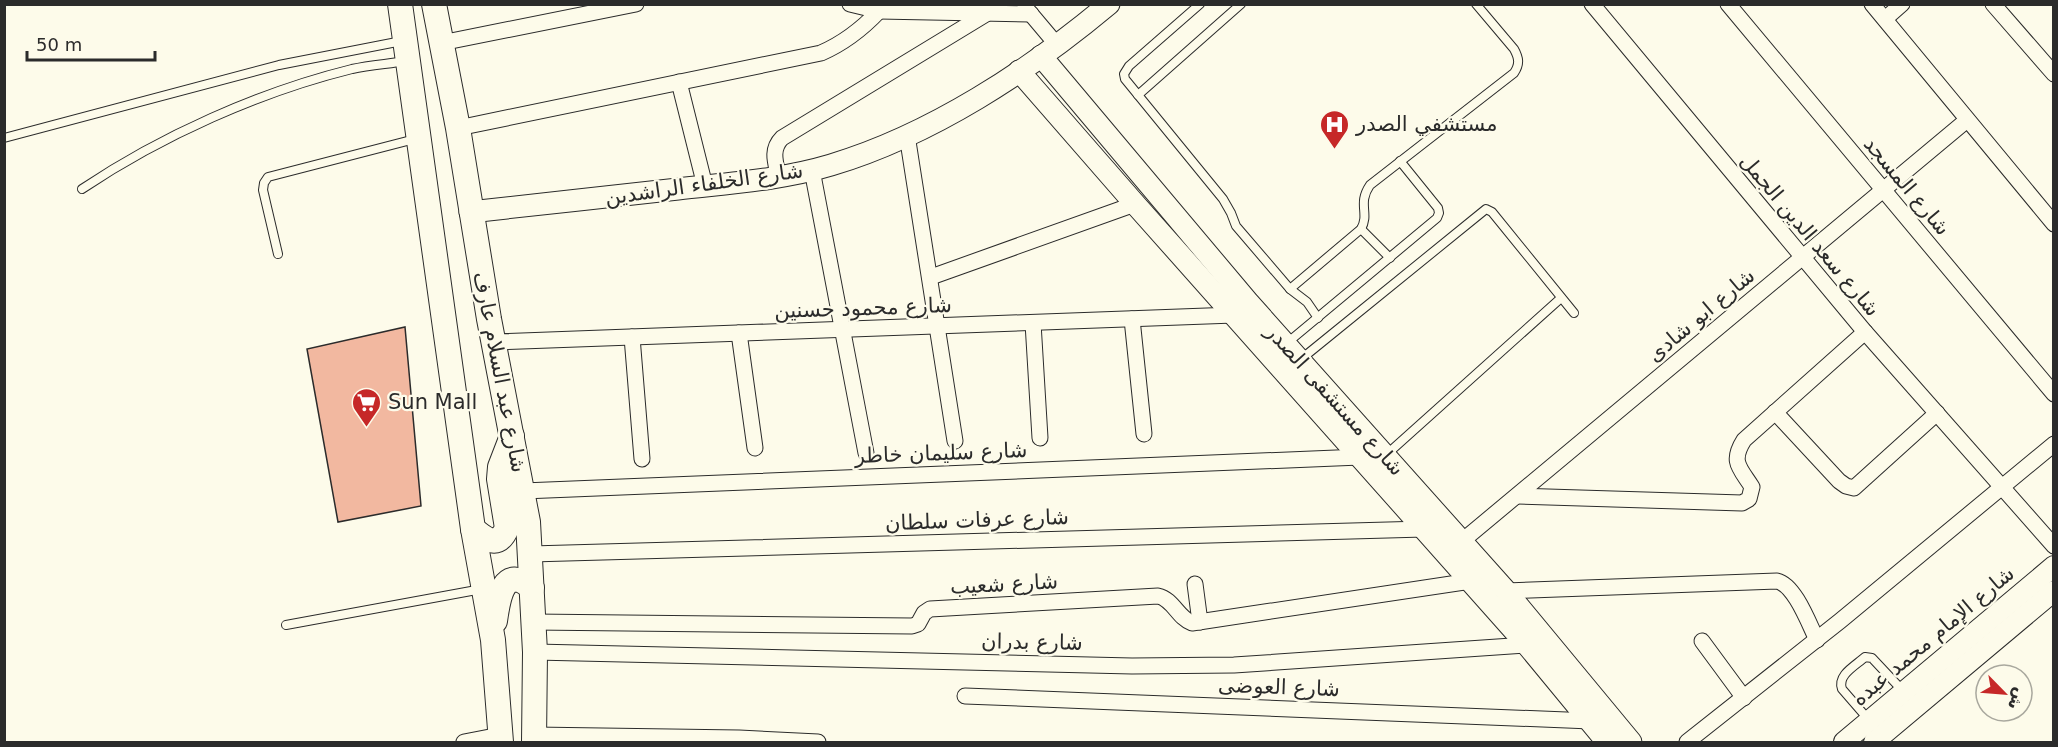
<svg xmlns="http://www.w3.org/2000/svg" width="2058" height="747" font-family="'DejaVu Sans',Vazirmatn,sans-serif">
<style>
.building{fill:#f2b8a0;stroke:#2b2b2b;stroke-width:1.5}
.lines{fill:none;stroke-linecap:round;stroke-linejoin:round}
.service-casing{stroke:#2b2b2b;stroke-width:10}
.minor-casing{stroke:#2b2b2b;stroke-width:17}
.tertiary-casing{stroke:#2b2b2b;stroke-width:22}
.secondary-casing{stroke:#2b2b2b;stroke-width:23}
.primary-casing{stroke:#2b2b2b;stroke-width:26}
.service{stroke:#fdfbea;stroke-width:8}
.minor{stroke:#fdfbea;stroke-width:15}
.tertiary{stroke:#fdfbea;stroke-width:20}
.secondary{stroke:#fdfbea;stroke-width:21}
.primary{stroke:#fdfbea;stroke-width:24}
.labels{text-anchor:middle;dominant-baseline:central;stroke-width:4.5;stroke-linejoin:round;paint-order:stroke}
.poi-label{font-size:21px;fill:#2b2b2b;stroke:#fdfbea;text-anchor:start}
.street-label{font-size:21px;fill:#2b2b2b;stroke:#fdfbea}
</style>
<rect width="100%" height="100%" fill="#fdfbea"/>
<path class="building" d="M405 327 421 506 338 522 307 349Z"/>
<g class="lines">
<defs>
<g id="service">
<path d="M1200 4 1129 66 1124 74 1125 79 1223 199 1231 213 1236 226 1290 289 1307 302 1318 318"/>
<path d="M1138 95 1241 4"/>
<path d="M4 138 279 65 402 41"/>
<path d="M82 189C161 136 259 92 352 69 370 65 388 64 406 61"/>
<path d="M1361 229 1390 258"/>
<path d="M278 254 263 190 264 183 268 177 415 139"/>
<path d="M1290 289 1361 229C1370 213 1357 204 1370 185L1514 73C1520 64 1519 58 1514 49L1476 4"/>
<path d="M1287 343 1437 218 1439 213 1438 208 1400 161"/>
<path d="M1300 360 1486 209 1492 212 1574 313"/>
<path d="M1386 455 1561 298"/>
<path d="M286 625 482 589"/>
<path d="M1868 719 1842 689C1837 675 1855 666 1865 657L1872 658 1903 691"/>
</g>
<g id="minor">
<path d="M850 4 879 11 1031 14"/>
<path d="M1592 4 1865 332 2054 546"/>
<path d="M1728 4 2054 394"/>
<path d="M1872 4 2054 224"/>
<path d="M1993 4 2054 74"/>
<path d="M1025 7 1057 45"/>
<path d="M1885 19 1902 4"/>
<path d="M441 43 636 4"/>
<path d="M679 82 705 186"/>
<path d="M458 128 821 53C844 43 861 30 879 11"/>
<path d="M907 135 955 441"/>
<path d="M812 170 866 453"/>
<path d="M779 178C776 164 770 150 782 138L986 14"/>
<path d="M931 277 1135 204"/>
<path d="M1132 319 1144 434"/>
<path d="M1033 323 1040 438"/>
<path d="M739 333 755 448"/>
<path d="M632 337 642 459"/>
<path d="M493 342 1234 315"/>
<path d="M1775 412 1839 481 1846 486 1854 488 1937 413"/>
<path d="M523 491 1360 457"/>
<path d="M1518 496 1742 503 1749 499 1752 487C1740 468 1730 462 1744 440L1865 332"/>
<path d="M1461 542 1967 120"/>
<path d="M531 554 1424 529"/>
<path d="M1195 584 1200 622"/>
<path d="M1506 591 1777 581C1795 585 1809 624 1817 640"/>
<path d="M533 622 912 626 918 624 924 613 930 609 1158 596C1173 599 1178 618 1192 623L1471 581"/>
<path d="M1702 641 1744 698"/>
<path d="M535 652 1132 666 1234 665 1527 645"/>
<path d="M965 696 1591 721"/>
<path d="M534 735 739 738 818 742"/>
<path d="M464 742 500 735"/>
<path d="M1687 742 1840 621 2054 444"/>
</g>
<g id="tertiary">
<path d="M1844 742 2054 566"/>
<path d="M1874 742 2054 591"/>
</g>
<g id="secondary">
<path d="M1041 56 1248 302 1506 591 1631 742"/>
<path d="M1019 71 1135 204 1527 645 1607 742"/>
<path d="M470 212C539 204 609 197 678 189 730 183 781 180 831 165 931 135 1029 71 1109 4"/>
</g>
<g id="primary">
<path d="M400 4 473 529 493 640 501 742"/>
<path d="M434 4 458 128 489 319 528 522 535 652 534 742"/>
<path d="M473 529C486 540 498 549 507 528L499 479 500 467 512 436"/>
<path d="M495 621C498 599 503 563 532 588"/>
</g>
</defs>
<use href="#service" class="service-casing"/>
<use href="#minor" class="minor-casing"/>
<use href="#tertiary" class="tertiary-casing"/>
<use href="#secondary" class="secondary-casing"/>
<use href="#primary" class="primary-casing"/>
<use href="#service" class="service"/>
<use href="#minor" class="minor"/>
<use href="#tertiary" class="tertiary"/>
<use href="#secondary" class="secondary"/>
<use href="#primary" class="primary"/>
</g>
<defs>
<symbol id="hospital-pin" viewBox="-11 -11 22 30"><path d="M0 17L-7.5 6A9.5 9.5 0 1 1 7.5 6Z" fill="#c62828" stroke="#fdfbea"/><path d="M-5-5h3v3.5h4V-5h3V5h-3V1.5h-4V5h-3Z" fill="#fff"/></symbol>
<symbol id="supermarket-pin" viewBox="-11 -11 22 30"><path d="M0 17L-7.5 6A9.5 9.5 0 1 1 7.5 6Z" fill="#c62828" stroke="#fdfbea"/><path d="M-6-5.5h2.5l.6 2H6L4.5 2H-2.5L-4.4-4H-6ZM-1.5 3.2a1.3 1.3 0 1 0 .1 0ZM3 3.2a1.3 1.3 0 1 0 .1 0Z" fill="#fff"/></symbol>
</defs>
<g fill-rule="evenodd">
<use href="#hospital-pin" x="1318" y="108" width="33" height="45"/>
<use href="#supermarket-pin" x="350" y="386" width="33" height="45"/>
</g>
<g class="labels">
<g class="poi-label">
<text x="1356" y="124">مستشفي الصدر</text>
<text x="388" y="402">Sun Mall</text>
</g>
<g class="street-label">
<text transform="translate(704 184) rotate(-8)">شارع الخلفاء الراشدين</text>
<text transform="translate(1907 186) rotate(50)">شارع المسجد</text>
<text transform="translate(1810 235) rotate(50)">شارع سعد الدين الجمل</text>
<text transform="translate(863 308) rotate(-2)">شارع محمود حسنين</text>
<text transform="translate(1701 315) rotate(-40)">شارع ابو شادى</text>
<text transform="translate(500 372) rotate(79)">شارع عبد السلام عارف</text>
<text transform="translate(1335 400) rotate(48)">شارع مستشفى الصدر</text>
<text transform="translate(941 453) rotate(-2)">شارع سليمان خاطر</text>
<text transform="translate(977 520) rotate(-2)">شارع عرفات سلطان</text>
<text transform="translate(1004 584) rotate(-3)">شارع شعيب</text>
<text transform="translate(1933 636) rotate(-40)">شارع الإمام محمد عبده</text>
<text transform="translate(1032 642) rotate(1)">شارع بدران</text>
<text transform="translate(1279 687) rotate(2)">شارع العوضى</text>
</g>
</g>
<rect width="2058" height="747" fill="none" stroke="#2b2b2b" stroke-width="12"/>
<g transform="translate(2004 693) rotate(115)"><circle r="28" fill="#fdfbea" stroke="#a9a89e" stroke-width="1.5"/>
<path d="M0-4.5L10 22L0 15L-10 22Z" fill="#c62828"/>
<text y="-9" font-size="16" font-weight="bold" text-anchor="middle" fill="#2b2b2b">ش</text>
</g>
<path d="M27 51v9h128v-9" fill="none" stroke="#2b2b2b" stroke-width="3"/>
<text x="36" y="51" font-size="18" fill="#2b2b2b" stroke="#fdfbea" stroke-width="4.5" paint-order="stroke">50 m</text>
</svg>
